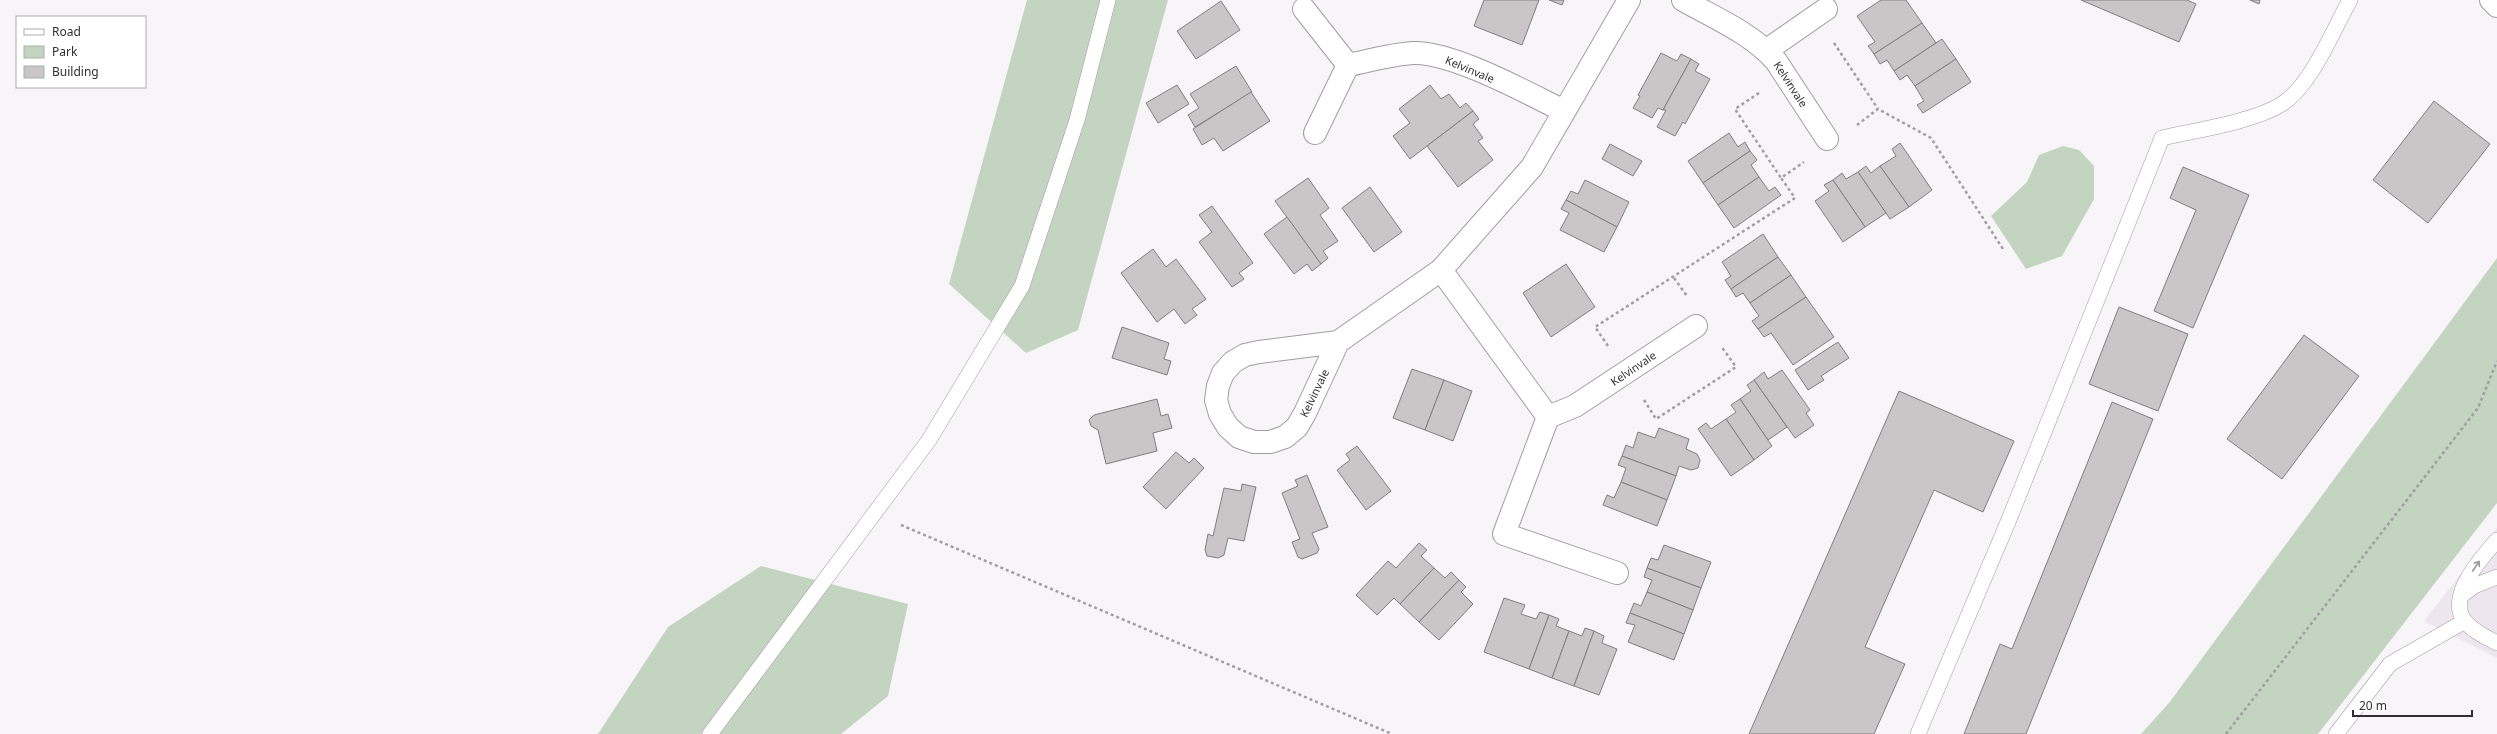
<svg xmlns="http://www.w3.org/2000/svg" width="2497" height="734" font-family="'Noto Sans',sans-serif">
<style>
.built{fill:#eee6ee}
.green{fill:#c3d4c1}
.building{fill:#cac6c8;stroke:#817e7f}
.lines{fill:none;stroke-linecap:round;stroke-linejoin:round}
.lane-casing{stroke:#9f9d9f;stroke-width:16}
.street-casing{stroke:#9f9d9f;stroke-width:24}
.primary-casing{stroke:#9f9d9f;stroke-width:24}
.path{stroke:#a09ea0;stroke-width:2.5;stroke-dasharray:3 3;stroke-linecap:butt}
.lane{stroke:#fff;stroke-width:15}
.street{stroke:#fff;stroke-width:22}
.primary{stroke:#fff;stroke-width:22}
.oneway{stroke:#989798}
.labels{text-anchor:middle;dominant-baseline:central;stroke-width:3;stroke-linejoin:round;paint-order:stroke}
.street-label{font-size:11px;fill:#302f30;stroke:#fff}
</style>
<rect width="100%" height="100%" fill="#f7f5f7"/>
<path class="built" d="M2497 528V658L2424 621Z"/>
<g class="green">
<path d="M1027 0H1168L1078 330 1026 353 949 284Z"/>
<path d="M2063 146 2079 150 2094 166V199L2062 256 2026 269 1991 216 2027 182 2039 155Z"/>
<path d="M2497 258V503L2318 734H2141L2169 703Z"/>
<path d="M761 566 908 604 888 696 841 734H598L668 627Z"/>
</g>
<g class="building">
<path d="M1484 0H1539L1522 45 1474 26Z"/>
<path d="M1549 0H1564L1562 5Z"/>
<path d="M1881 0H1906L1922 23 1874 54 1868 46 1875 42 1857 16Z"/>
<path d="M2081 0H2187L2196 4 2179 42Z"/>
<path d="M2250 0H2260L2259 4Z"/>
<path d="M1221 1 1240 30 1196 59 1177 31Z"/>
<path d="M1922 23 1936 43 1894 71 1887 60 1880 64 1874 54Z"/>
<path d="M1942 39 1956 59 1915 86 1907 75 1900 80 1894 71Z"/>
<path d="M1661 53 1677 61 1681 54 1691 59 1663 110 1658 108 1652 118 1633 108 1640 96 1638 95Z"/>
<path d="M1691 59 1699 64 1695 71 1710 79 1685 124 1683 122 1675 136 1657 127 1666 110H1663Z"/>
<path d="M1956 59 1971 82 1923 113 1917 105 1924 101 1915 86Z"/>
<path d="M1236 66 1252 92 1195 127 1188 115 1199 108 1190 94Z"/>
<path d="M1177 85 1189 104 1158 123 1146 103Z"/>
<path d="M1430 85 1441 99 1449 94 1460 108 1466 103 1473 111 1410 159 1393 136 1410 123 1399 109Z"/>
<path d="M1251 92 1270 121 1223 151 1214 138 1202 145 1193 129Z"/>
<path d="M2434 101 2490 144 2428 223 2373 180Z"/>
<path d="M1473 111 1479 119 1473 124 1483 138 1478 141 1493 160 1458 187 1427 146Z"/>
<path d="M1729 133 1738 147 1745 142 1750 151 1703 183 1688 161Z"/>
<path d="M1900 143 1932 190 1909 207 1880 166 1896 156 1892 149Z"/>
<path d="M1610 144 1642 161 1633 176 1602 159Z"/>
<path d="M1750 151 1757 160 1751 165 1759 177 1718 205 1703 183Z"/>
<path d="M1866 166 1871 173 1880 166 1909 207 1890 219 1858 172Z"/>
<path d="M2183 167 2249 195 2193 328 2154 311 2196 210 2170 198Z"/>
<path d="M1858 172 1886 213 1865 227 1833 180 1842 173 1846 179Z"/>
<path d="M1759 177 1769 191 1775 187 1781 195 1734 228 1718 205Z"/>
<path d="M1308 178 1329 208 1320 215 1338 241 1323 251 1328 258 1321 264 1275 201Z"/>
<path d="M1585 180 1629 202 1617 227 1566 200 1571 191 1578 194Z"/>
<path d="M1833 180 1865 227 1843 242 1815 201 1829 191 1824 185Z"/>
<path d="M1370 187 1402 232 1374 252 1342 208Z"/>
<path d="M1566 200 1617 227 1604 252 1560 230 1569 213 1561 209Z"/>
<path d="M1212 206 1253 263 1239 273 1244 279 1232 287 1199 242 1212 232 1199 215Z"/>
<path d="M1287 217 1321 264 1312 271 1307 264 1294 274 1264 234Z"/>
<path d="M1763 234 1778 257 1731 289 1725 280 1731 276 1722 262Z"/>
<path d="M1153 249 1166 267 1176 259 1206 299 1192 309 1197 315 1185 324 1174 309 1157 322 1121 273Z"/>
<path d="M1778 257 1791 275 1750 303 1743 293 1736 297 1731 289Z"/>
<path d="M1566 264 1595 307 1551 337 1523 293Z"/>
<path d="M1791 275 1806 297 1758 329 1752 321 1759 316 1750 303Z"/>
<path d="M1806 297 1834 337 1793 365 1771 333 1764 337 1758 329Z"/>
<path d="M2119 307 2188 334 2158 411 2089 384Z"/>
<path d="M1122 327 1169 343 1164 359 1171 361 1167 375 1112 358Z"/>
<path d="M2304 335 2359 376 2282 479 2227 439Z"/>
<path d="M1838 342 1849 358 1821 376 1824 380 1808 390 1795 370Z"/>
<path d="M1412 369 1444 380 1425 430 1393 418Z"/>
<path d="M1782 370 1810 410 1806 413 1814 425 1795 438 1754 380 1764 372 1768 379Z"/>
<path d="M1444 380 1472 391 1453 441 1425 430Z"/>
<path d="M1754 380 1787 427 1768 440 1740 399 1751 391 1747 385Z"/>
<path d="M1899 391 2014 441 1983 512 1934 490 1865 647 1905 664 1874 734H1749Z"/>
<path d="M1157 399 1161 416 1168 414 1172 428 1153 433 1157 451 1106 464 1098 430 1091 426 1089 420 1094 415Z"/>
<path d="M1740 399 1772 446 1754 460 1726 419 1736 412 1731 405Z"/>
<path d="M2112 402 2153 419 2026 734H1964L2000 644 2012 649Z"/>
<path d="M1726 419 1754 460 1731 476 1698 429 1706 423 1711 429Z"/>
<path d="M1659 428 1689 439 1686 449 1697 454 1700 460 1698 468 1691 470 1679 466 1676 476 1622 456 1626 445 1633 448 1638 432 1655 438Z"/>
<path d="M1357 446 1391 491 1366 510 1337 470 1350 460 1346 454Z"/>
<path d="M1176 452 1189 463 1194 458 1204 468 1166 509 1143 487Z"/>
<path d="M1622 456 1676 476 1667 500 1621 482 1626 468 1618 465Z"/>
<path d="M1307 475 1328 527 1312 533 1319 549 1317 553 1302 559 1298 557 1292 542 1300 539 1282 493 1298 486 1295 480Z"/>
<path d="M1621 482 1667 500 1657 526 1603 505 1607 495 1614 498Z"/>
<path d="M1242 484 1256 487 1244 541 1228 538 1224 555 1218 558 1207 556 1205 550 1208 534 1213 536 1224 488 1241 491Z"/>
<path d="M1419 543 1427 550 1421 556 1434 568 1400 604 1394 598 1377 615 1356 595 1388 561 1396 568Z"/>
<path d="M1664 545 1711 562 1701 588 1647 568 1651 558 1658 560Z"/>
<path d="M1434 568 1445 578 1451 572 1459 580 1419 622 1400 604Z"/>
<path d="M1647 568 1701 588 1693 610 1647 592 1652 580 1644 577Z"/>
<path d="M1459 580 1466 587 1461 592 1473 604 1439 640 1419 622Z"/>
<path d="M1647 592 1693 610 1684 634 1630 613 1634 603 1641 606Z"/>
<path d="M1504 598 1525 605 1521 614 1536 619 1540 612 1549 615 1529 669 1484 652Z"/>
<path d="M1630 613 1684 634 1674 660 1628 642 1635 625 1626 623Z"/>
<path d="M1549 615 1559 619 1556 626 1569 631 1552 678 1529 669Z"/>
<path d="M1585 628 1594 631 1574 686 1552 678 1569 631 1582 636Z"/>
<path d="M1594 631 1604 636 1602 643 1617 649 1599 695 1574 686Z"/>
</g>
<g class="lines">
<defs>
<g id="lane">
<path d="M2497 540C2481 558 2447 596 2464 620 2472 631 2486 637 2497 643"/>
<path d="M2462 595 2474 586 2497 577"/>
<path d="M710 734 929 440 1022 286 1077 120 1108 0"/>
<path d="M1918 734 2008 522 2162 138C2196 130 2253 122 2282 104 2312 84 2332 32 2350 0"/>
<path d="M2336 734 2390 664 2465 621"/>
</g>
<g id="street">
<path d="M1683 0C1715 18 1751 33 1776 61L1827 139"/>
<path d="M1304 9 1348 65C1369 61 1392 54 1414 53 1453 52 1527 93 1564 111"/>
<path d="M1767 50 1826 9"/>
<path d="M1315 133 1348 65"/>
<path d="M1441 270 1548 417"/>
<path d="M1338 342 1305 413 1297 427 1285 437 1270 442H1254L1239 437 1228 427 1220 414 1216 400 1218 386 1223 373 1233 362 1245 355 1259 352 1338 342 1441 270 1532 167 1629 0"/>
<path d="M1617 573 1504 534 1548 417 1575 406 1696 326"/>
</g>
<path id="primary" d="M2491 0 2497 6"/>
</defs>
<use href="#lane" class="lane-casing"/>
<use href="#street" class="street-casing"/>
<use href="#primary" class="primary-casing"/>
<g class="path">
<path d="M1834 43 1878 109"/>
<path d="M1759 93 1735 109 1781 178"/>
<path d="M1857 125 1878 109 1931 138 2003 249"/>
<path d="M1674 278 1687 296"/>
<path d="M1608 346 1595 327 1795 198 1781 178 1804 162"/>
<path d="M1644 400 1656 419 1736 367 1721 346"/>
<path d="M901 525 1392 734"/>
<path d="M2226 734 2478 408 2497 361"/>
</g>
<use href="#lane" class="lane"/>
<use href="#street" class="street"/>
<use href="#primary" class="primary"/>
</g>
<defs><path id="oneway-shaft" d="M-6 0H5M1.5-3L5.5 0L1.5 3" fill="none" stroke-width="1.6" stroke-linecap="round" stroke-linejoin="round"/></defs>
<use class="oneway" href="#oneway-shaft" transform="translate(2476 566) rotate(-56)"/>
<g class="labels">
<g class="street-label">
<text transform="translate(1470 69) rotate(23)">Kelvinvale</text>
<text transform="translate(1791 84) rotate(57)">Kelvinvale</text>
<text transform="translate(1633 368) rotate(-34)">Kelvinvale</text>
<text transform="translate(1314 393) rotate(-64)">Kelvinvale</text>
</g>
</g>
<rect x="16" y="16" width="130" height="72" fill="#ffffff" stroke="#acacac"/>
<rect x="24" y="29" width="20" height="6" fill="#ffffff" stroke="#acacac"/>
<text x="52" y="36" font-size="12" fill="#302f30">Road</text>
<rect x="24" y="46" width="20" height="12" fill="#c3d4c1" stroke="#acacac"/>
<text x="52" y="56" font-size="12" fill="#302f30">Park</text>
<rect x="24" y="66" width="20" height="12" fill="#cac6c8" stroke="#acacac"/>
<text x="52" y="76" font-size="12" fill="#302f30">Building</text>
<path d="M2353 710v6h119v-6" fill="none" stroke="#302f30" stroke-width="2"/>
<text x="2359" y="710" font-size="12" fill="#302f30" stroke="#ffffff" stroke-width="3" paint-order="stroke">20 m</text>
</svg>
